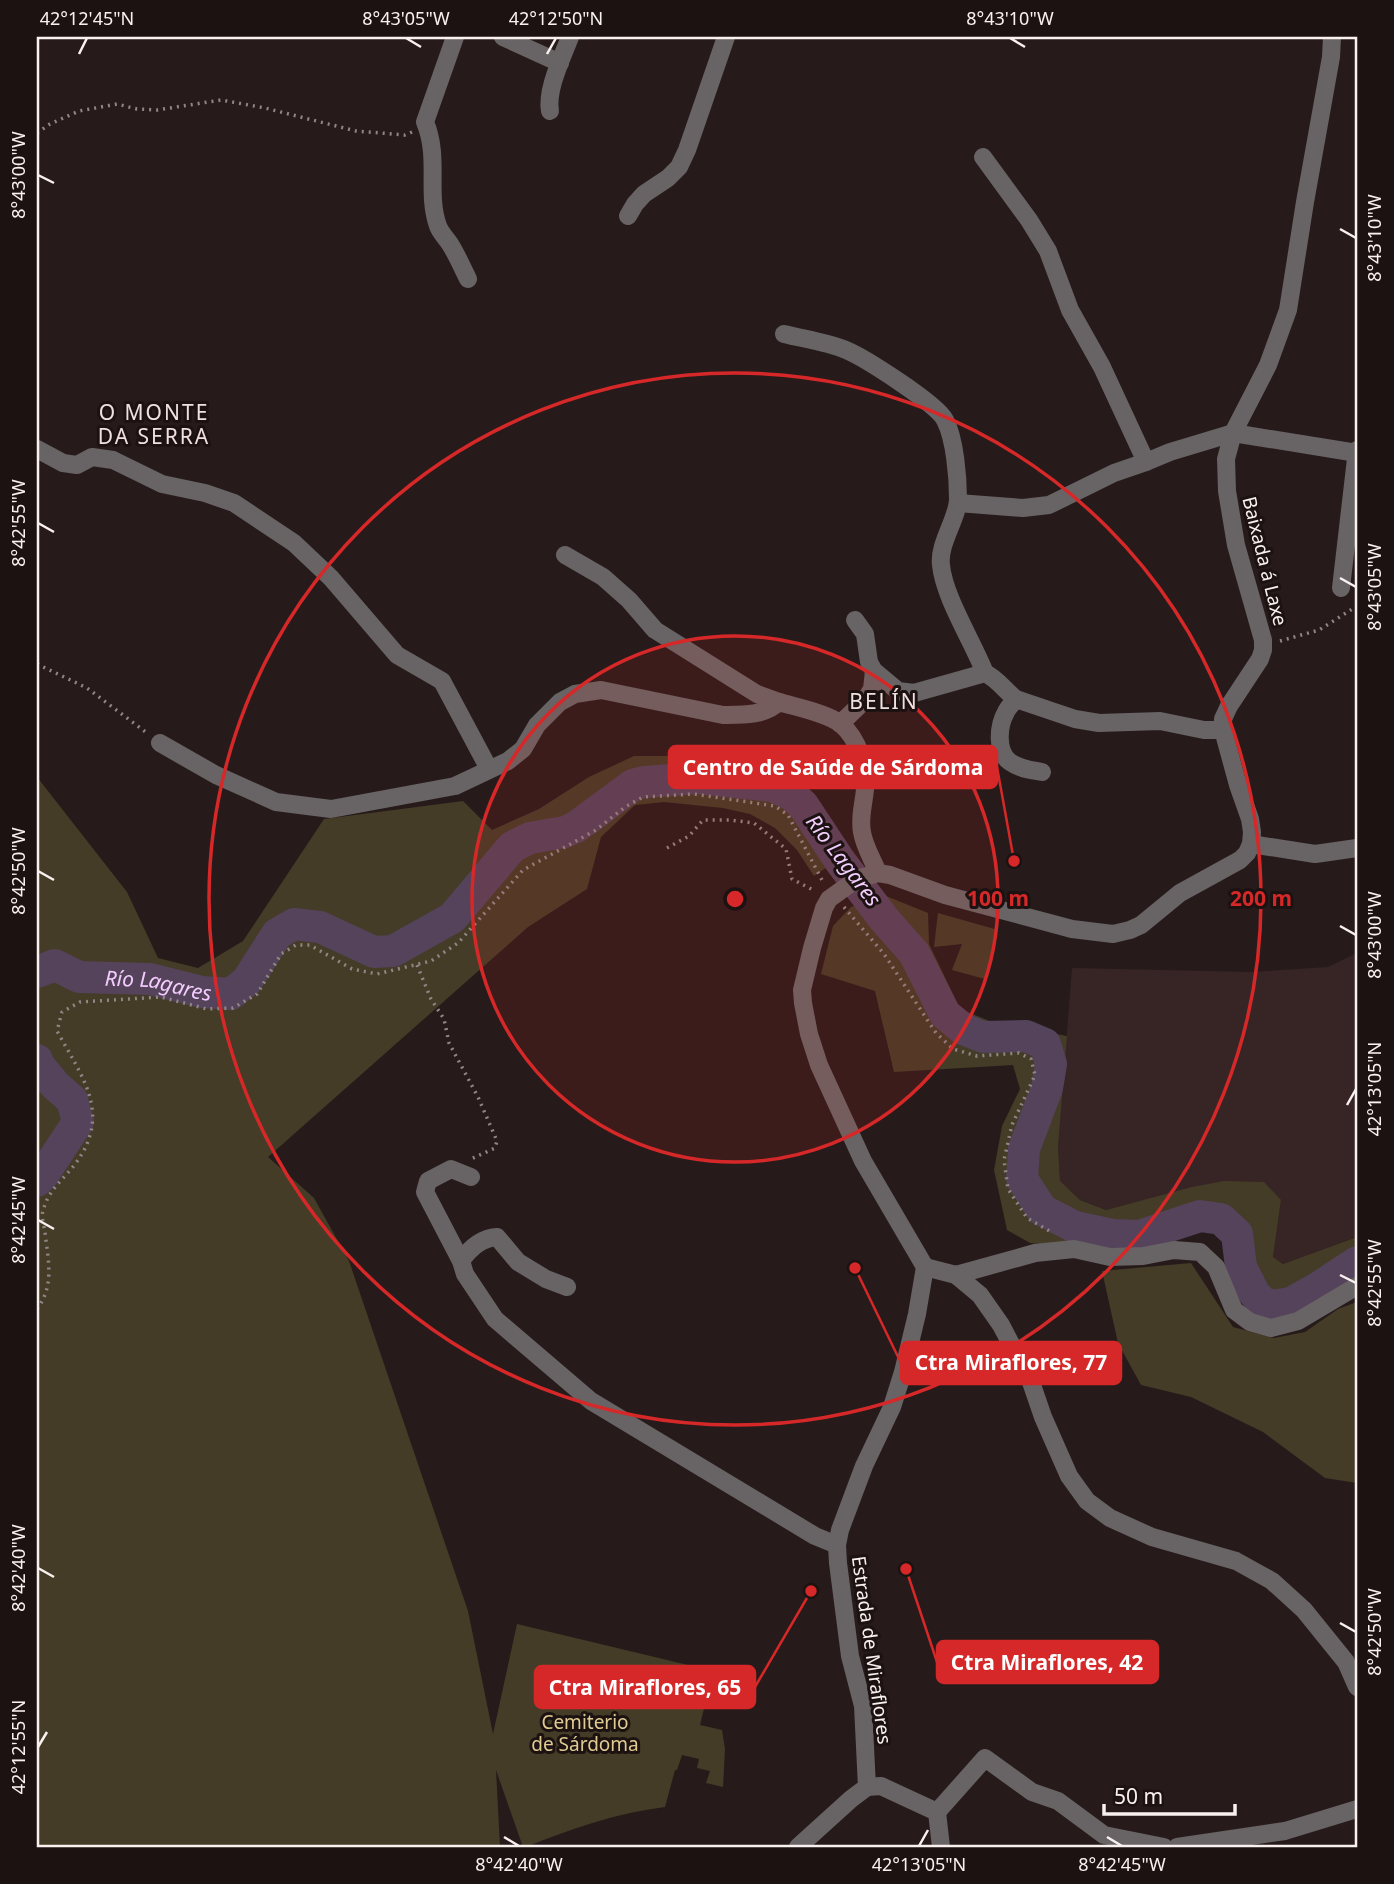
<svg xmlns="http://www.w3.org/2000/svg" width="1394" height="1884" font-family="'Noto Sans',sans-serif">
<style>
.built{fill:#362524}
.green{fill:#443c26}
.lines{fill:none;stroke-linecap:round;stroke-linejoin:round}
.stream{stroke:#55425b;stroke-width:5}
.river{stroke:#55425b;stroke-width:32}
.path{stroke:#908685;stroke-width:3.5;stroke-dasharray:2 5;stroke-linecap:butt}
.minor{stroke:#686365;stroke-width:18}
.ticks{fill:none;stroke:#f9f1f0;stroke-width:2.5}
.ring{fill:none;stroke:#d62828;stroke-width:3.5}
.labels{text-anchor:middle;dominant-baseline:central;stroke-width:6;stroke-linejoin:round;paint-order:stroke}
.street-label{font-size:19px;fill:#f9f1f0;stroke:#1c1211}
.park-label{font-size:19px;fill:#e0cb92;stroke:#1c1211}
.neighbourhood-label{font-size:21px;letter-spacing:2px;fill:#f0e0df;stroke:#1c1211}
.water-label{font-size:21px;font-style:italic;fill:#f3cdfe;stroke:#1c1211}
.centre{fill:#d62828;stroke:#1c1211;stroke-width:3.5}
.ring-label{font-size:21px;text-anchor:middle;font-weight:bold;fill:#d62828;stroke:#1c1211;stroke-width:6;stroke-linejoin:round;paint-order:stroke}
.leader{fill:none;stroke:#d62828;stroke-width:2.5}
.callout-dot{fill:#d62828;stroke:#1c1211;stroke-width:2.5}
.callout{fill:#d62828;stroke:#d62828;stroke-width:2.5}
.callout-label{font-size:21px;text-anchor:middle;font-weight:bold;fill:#fff}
.neatline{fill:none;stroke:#f9f1f0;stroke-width:2.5}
.ticks-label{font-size:18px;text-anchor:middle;fill:#f9f1f0}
</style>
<rect width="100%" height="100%" fill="#261b1a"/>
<path class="built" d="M1357 953V1237L1283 1264 1273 1257 1281 1200H1145L1106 1210 1080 1200 1060 1182 1058 1147 1072 968 1251 972 1328 967Z"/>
<g class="green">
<path d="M634 756H696L773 765 817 808 848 853 814 876 797 850 775 828 750 814 723 808 664 802 635 805 601 837 587 889 528 927 268 1157 314 1198 349 1261 468 1611 493 1734 517 1624 713 1671 700 1725 722 1730 725 1749 723 1787 706 1783 710 1771 697 1768 699 1759 682 1755 677 1770H675L665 1807C616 1813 571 1829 526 1847H523L496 1770 500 1847H37V777L127 892 158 958 198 968 243 941 324 819 463 801 492 830 539 809 589 777Z"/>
<path d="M886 896 928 913 929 944 960 1009 992 1022 1067 1036 1058 1147 1060 1181 1080 1200 1106 1210 1192 1187 1224 1181 1264 1182 1281 1200 1273 1257 1283 1264 1357 1237V1276L1324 1296 1274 1313 1254 1306 1235 1273 1229 1235 1207 1224 1176 1231 1114 1251 1030 1243 1007 1230 994 1170 1002 1126 1020 1089 1013 1065 894 1072 875 991 821 974 833 926 851 907Z"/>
<path d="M938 913 998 930 985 979 952 970 962 944 934 947Z"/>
<path d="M1191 1263 1233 1327 1274 1338 1305 1332 1338 1309 1357 1302V1483L1325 1478 1263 1432 1191 1397 1141 1385 1118 1343 1102 1271Z"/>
</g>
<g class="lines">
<path class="stream" d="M37 1088 55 1085"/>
<g class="river">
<path id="s1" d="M37 972 55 965 79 977 150 979 202 992 231 994 247 981 277 934 294 924 320 927 374 952 393 951 452 918 512 847 530 838 565 832 576 827 633 785 644 782 698 778 773 786 792 795 803 805 840 861 884 919 914 953 945 1014 963 1029 983 1037 1026 1036 1045 1044 1051 1064 1047 1088 1024 1149 1022 1179 1042 1210 1075 1227 1113 1235 1139 1236 1200 1216 1221 1219 1237 1234 1241 1267 1254 1293 1262 1302 1272 1306 1291 1303 1316 1289 1357 1262"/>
<path d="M37 1060V1063L55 1085 72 1100 78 1122 43 1175 37 1181"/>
</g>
<g class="path">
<path d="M37 133 50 124 79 111 117 104 137 109 157 110 221 100 265 108 356 131 405 135 412 132"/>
<path d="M1280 641 1319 630 1357 606"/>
<path d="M37 664 87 688 147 733"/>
<path d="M667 848 689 836 703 820H730L754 823 786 849 792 879 815 891"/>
<path d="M844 907 884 954 936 1033 953 1049 977 1056 1019 1053 1031 1059 1035 1075 1012 1125 1004 1160 1008 1189 1027 1218 1053 1233"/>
<path d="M417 965 431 999 444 1019 449 1043 478 1097 497 1141 495 1148 471 1159"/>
<path d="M37 1309C55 1285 48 1260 45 1232 44 1226 41 1217 43 1211 48 1190 64 1179 76 1163 112 1113 82 1077 57 1031L62 1012 80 1002 161 997 207 1009 233 1008 257 994 281 954 296 945H310L352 969 377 974 431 961 458 943 523 870 596 830 625 807 643 797 694 794 775 806 788 815 823 882"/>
</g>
<g class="minor">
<path d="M455 37 425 122C440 158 426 192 438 226 440 232 446 238 450 244 457 255 462 267 468 279"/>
<path d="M503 37 560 63"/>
<path d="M550 111C546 90 562 58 570 37"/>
<path d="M983 157 1029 220 1048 251 1070 310 1102 367 1146 462 1170 452 1233 433 1357 453"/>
<path d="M628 216 635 204 644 194 668 178 679 167 687 150 726 37"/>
<path d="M784 334C804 339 827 342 846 350 865 358 937 404 945 420 955 439 958 478 958 499 958 518 938 544 941 565 944 597 973 642 985 673 998 679 1005 691 1016 699L1075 719 1099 723 1160 721 1204 730H1223"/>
<path d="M37 449 63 463 77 465 92 457 113 460 162 484 205 493 234 503 294 543 331 578 397 655 442 681 489 769"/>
<path d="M958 503 1023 508 1049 505 1114 473 1146 462"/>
<path d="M565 555 603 577 629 600 655 630 757 694 779 702"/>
<path d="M1341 588 1357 450"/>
<path d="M855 620 865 634 869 662 874 671 898 691 914 693 985 673"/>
<path d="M1016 699C1013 703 1008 707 1006 712 998 726 996 752 1010 762 1020 769 1031 770 1042 772"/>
<path d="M840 724 866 699 872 689 874 671"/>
<path d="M160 743 216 775 276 802 331 809 455 786 508 761 523 749 537 725 560 702 575 694 601 690 723 715C741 715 765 716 779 702 796 707 827 713 841 724 858 739 867 766 865 789 864 803 859 818 862 832 864 846 873 860 878 873"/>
<path d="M1251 844 1315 854 1357 848"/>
<path d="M471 1177 451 1169 428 1181 425 1192 461 1261 465 1274 495 1319 591 1401 815 1536 837 1545"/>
<path d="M461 1261C470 1248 482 1238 497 1237L518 1262 546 1279 567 1287"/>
<path d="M925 1267 956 1275 1035 1253 1074 1249 1110 1257 1143 1256 1174 1250 1200 1252 1216 1267 1234 1310 1250 1322 1271 1328 1298 1321 1357 1286"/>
<path d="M956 1275 980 1295 1001 1325 1031 1382 1043 1417 1069 1476 1087 1501 1110 1518 1152 1537 1236 1561 1272 1581 1304 1610 1346 1662 1357 1687"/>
<path d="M867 1787 881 1786 937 1812 941 1847"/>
<path d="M937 1812 985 1758 1032 1792 1058 1801 1104 1835 1164 1847"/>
<path d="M798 1847 851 1799 867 1787 863 1706 850 1656 838 1563 837 1545 840 1530 864 1466 892 1407 903 1372 917 1314 925 1267 863 1161 819 1065 809 1034 803 1003 802 990 812 948 824 908 829 899 857 879 878 873 890 875 945 895 1072 929 1113 934 1130 930 1141 925 1180 893 1240 860 1247 853 1251 844 1252 832 1250 819 1238 785 1223 730V719L1229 706 1260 659 1263 650V640L1236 545 1227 491 1226 459 1233 433 1268 365 1288 310 1305 202 1331 57 1332 37"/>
<path d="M1177 1847 1285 1831 1357 1809"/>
</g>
</g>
<path class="ticks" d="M406 38 421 47M1010 38 1025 47M79 54 87 38M547 54 556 38M38 175 54 183M1340 229 1356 238M38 523 54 532M1340 578 1356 587M38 871 54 880M1340 926 1356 935M1347 1105 1356 1089M38 1220 54 1229M1340 1275 1356 1283M38 1568 54 1577M1340 1623 1356 1632M38 1747 47 1732M504 1837 519 1846M1107 1837 1122 1846M919 1846 928 1830"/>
<circle cx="735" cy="899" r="263" fill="#d62828" fill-opacity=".12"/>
<g class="ring">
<circle cx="735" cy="899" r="263"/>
<circle cx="735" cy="899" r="526"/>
</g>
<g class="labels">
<g class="street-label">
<text transform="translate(1265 561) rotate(76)">Baixada á Laxe</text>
<text transform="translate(872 1650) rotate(82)">Estrada de Miraflores</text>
</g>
<g class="park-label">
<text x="585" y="1722">Cemiterio<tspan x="585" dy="22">de Sárdoma</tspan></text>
</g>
<g class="neighbourhood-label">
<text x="154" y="412">O MONTE<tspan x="154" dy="24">DA SERRA</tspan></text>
<text x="884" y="701">BELÍN</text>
</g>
<g class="water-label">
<text transform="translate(844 860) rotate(53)">Río Lagares</text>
<text stroke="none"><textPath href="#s1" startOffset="126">Río Lagares</textPath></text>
</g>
</g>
<circle cx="735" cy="899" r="10" class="centre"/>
<g class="ring-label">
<text x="998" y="906">100 m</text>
<text x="1261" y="906">200 m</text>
</g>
<path class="leader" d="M1014 861L997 767M855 1268L901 1363M906 1569L937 1662M811 1591L755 1687"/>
<g class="callout-dot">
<circle cx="1014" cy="861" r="7"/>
<circle cx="855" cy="1268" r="7"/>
<circle cx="906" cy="1569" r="7"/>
<circle cx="811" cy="1591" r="7"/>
</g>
<g class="callout">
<rect x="669" y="746" width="328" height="42" rx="7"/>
<rect x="901" y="1342" width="220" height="42" rx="7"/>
<rect x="937" y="1641" width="221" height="42" rx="7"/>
<rect x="535" y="1666" width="220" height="42" rx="7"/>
</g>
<g class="callout-label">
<text x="833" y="775">Centro de Saúde de Sárdoma</text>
<text x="1011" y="1370">Ctra Miraflores, 77</text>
<text x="1047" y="1670">Ctra Miraflores, 42</text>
<text x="645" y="1695">Ctra Miraflores, 65</text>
</g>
<rect width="1394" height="1884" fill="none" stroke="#1c1211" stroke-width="77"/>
<path d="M1104 1804v10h131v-10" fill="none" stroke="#f9f1f0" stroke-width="3.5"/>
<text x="1114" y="1804" font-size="21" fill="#f9f1f0" stroke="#1c1211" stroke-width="5" paint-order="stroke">50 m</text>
<rect x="38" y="38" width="1318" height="1808" class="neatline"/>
<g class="ticks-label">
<text x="87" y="25">42°12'45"N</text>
<text x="406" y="25">8°43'05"W</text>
<text x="556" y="25">42°12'50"N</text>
<text x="1010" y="25">8°43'10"W</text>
<text transform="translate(19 175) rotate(-90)" y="6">8°43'00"W</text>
<text transform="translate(1375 238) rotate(-90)" y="6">8°43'10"W</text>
<text transform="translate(19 523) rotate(-90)" y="6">8°42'55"W</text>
<text transform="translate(1375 587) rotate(-90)" y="6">8°43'05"W</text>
<text transform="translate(19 871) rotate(-90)" y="6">8°42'50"W</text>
<text transform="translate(1375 935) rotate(-90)" y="6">8°43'00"W</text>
<text transform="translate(1375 1089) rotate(-90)" y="6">42°13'05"N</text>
<text transform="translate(19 1220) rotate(-90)" y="6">8°42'45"W</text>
<text transform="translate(1375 1283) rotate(-90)" y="6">8°42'55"W</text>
<text transform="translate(19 1568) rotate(-90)" y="6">8°42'40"W</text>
<text transform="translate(1375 1632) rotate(-90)" y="6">8°42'50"W</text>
<text transform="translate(19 1747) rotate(-90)" y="6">42°12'55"N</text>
<text x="519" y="1871">8°42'40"W</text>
<text x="919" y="1871">42°13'05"N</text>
<text x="1122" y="1871">8°42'45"W</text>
</g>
</svg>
